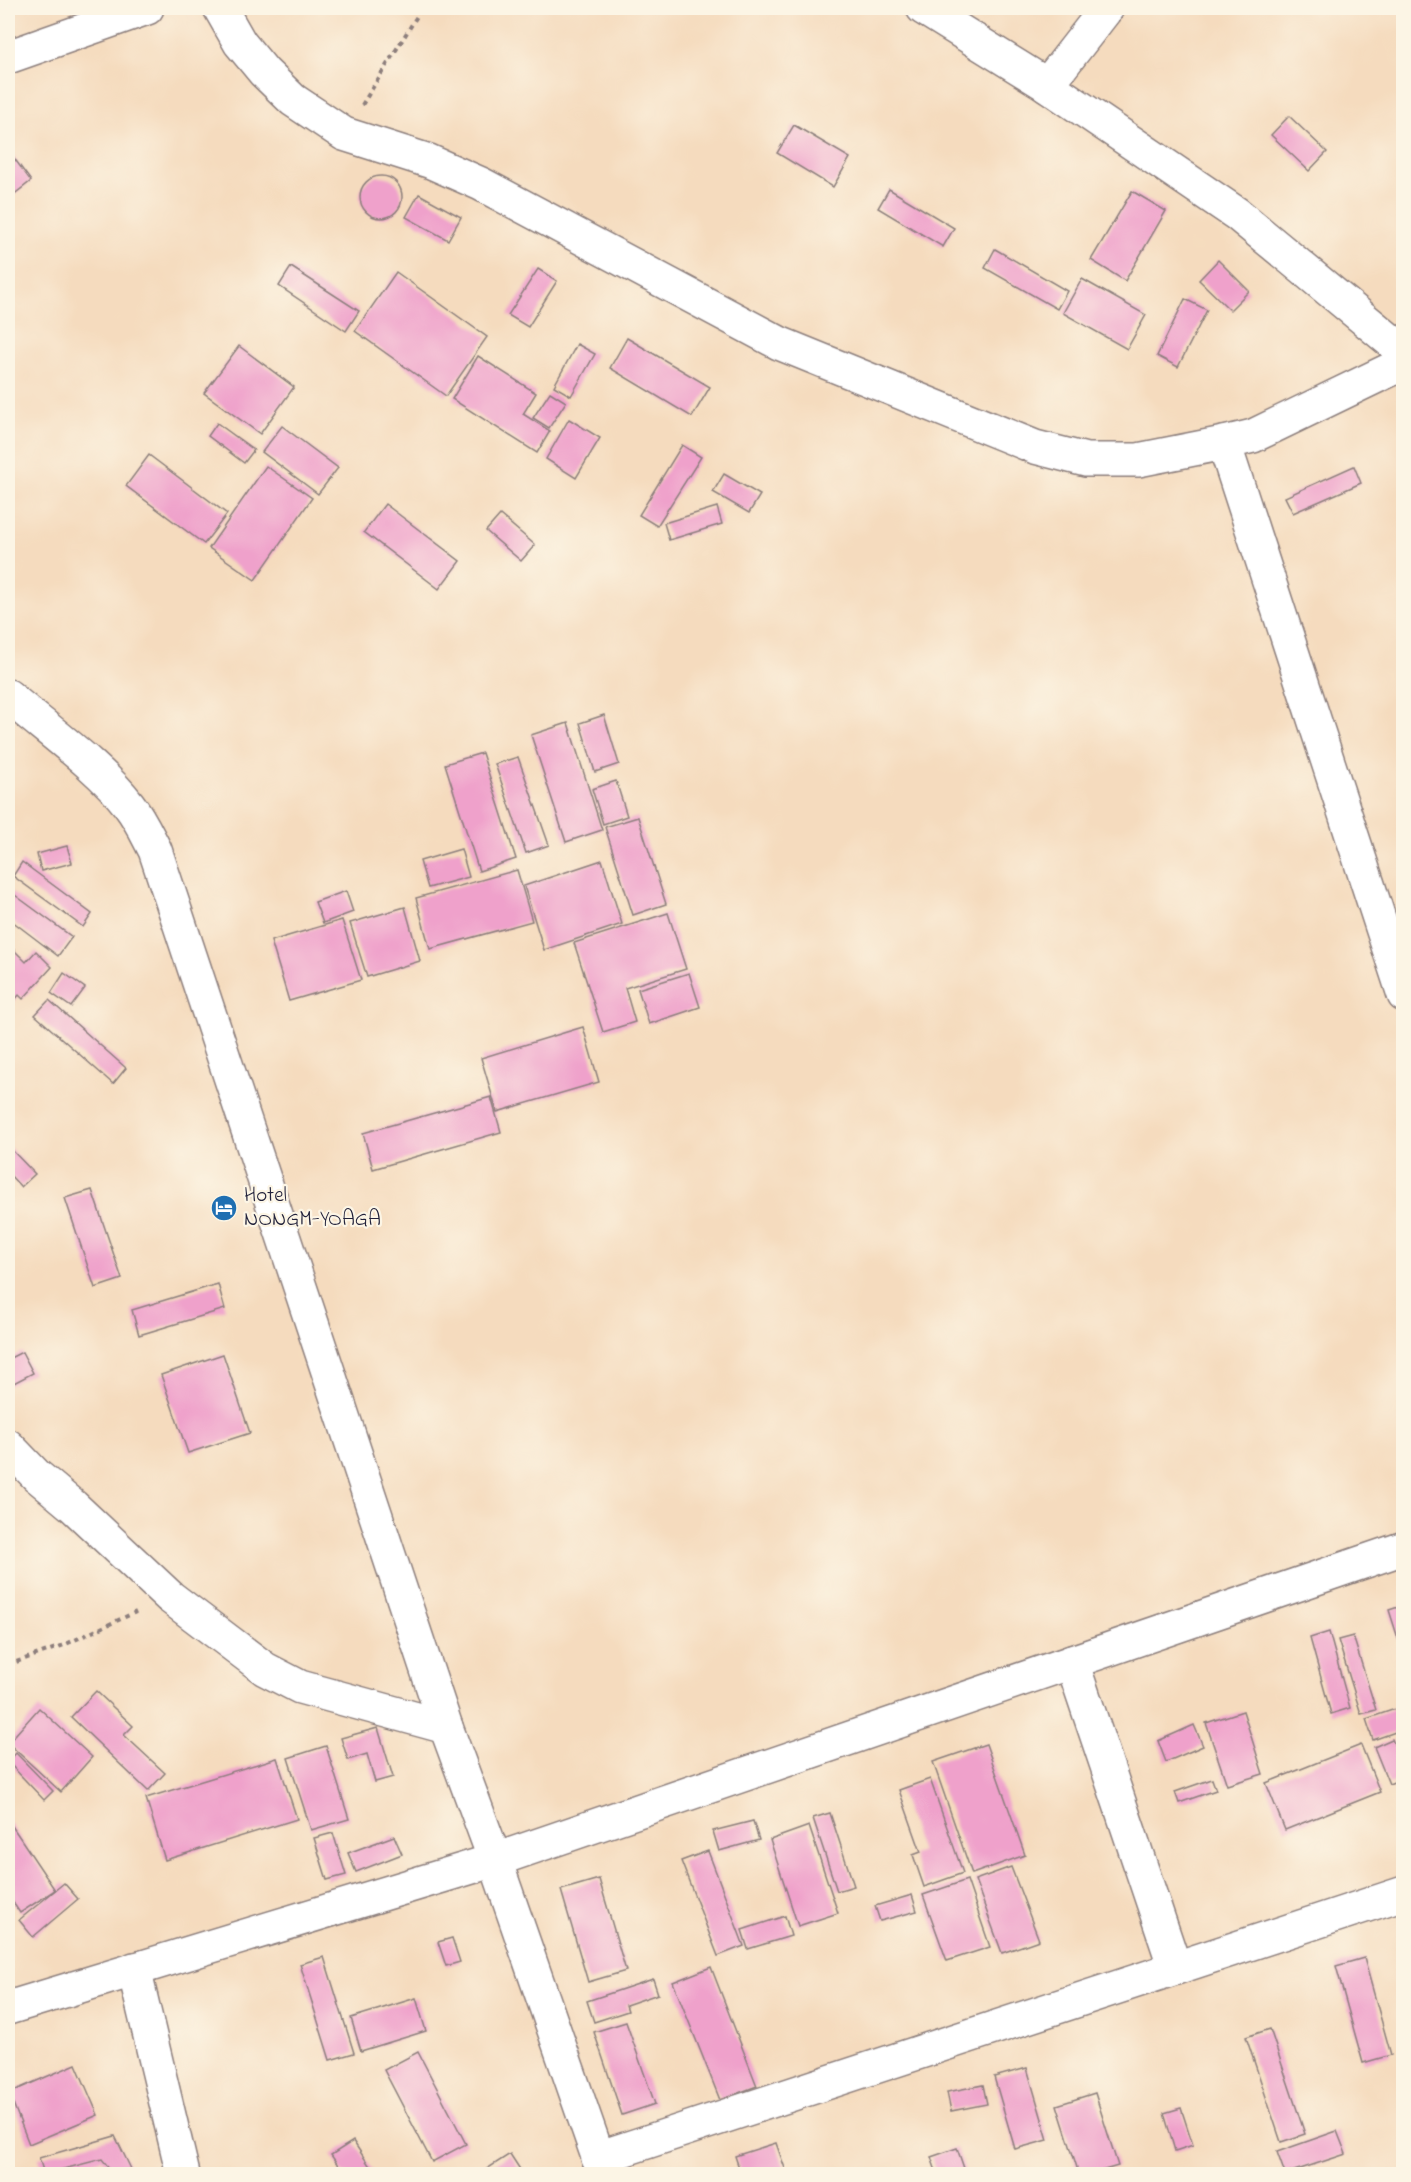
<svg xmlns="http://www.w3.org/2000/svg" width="1411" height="2182" font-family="'Indie Flower',sans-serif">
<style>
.building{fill:#efa1cb}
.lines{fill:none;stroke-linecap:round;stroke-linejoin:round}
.minor-casing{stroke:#8c7e7c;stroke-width:36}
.path{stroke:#8c7e7c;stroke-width:4;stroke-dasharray:4.5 4.5;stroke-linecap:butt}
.minor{stroke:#fff;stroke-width:33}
.labels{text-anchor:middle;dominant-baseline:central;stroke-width:4.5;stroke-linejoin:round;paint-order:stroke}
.poi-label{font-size:21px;fill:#22223b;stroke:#fcf5e5;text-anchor:start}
</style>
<rect width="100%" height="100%" fill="#fcf5e5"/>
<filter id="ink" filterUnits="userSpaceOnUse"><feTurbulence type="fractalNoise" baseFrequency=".0167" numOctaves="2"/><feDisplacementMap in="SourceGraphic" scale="12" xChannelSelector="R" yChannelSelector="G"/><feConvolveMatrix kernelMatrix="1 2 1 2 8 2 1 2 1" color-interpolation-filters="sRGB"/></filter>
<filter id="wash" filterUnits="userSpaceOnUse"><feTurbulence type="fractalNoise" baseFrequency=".008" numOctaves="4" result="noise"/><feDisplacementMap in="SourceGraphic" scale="24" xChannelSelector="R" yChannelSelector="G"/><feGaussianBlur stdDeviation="1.35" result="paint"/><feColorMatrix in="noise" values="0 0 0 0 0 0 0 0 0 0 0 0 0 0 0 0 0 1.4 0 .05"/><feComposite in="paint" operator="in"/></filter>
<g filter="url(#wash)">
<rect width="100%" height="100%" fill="#f5dbbe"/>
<g id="blocks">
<g class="building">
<path d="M1289 116 1327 152 1309 171 1271 135Z"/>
<path d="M794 125 850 158 833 187 777 153Z"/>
<path d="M8 150 31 181 8 199Z"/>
<circle cx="381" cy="197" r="21"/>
<path d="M889 189 954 228 943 247 878 208Z"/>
<path d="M1132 191 1166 211 1125 281 1091 260Z"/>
<path d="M419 194 461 217 448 240 406 217Z"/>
<path d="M995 249 1067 291 1057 309 985 268Z"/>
<path d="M1218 260 1249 291 1230 310 1199 280Z"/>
<path d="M291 267 359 311 346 331 279 286Z"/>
<path d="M538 269 557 281 528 327 508 315Z"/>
<path d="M396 272 487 337 446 396 355 331Z"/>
<path d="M1082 279 1146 315 1127 349 1063 313Z"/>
<path d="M1185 299 1207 310 1178 367 1157 356Z"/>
<path d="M627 338 710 387 692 417 610 368Z"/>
<path d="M577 344 595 354 571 396 554 386Z"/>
<path d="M239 346 294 387 260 434 204 393Z"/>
<path d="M478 356 536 393 523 414 550 431 537 453 452 399Z"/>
<path d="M550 392 566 402 549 428 533 418Z"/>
<path d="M569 419 600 438 576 478 546 459Z"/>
<path d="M217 423 254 450 244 463 208 436Z"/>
<path d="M282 426 338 468 318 494 262 452Z"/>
<path d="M682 445 701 457 657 526 639 515Z"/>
<path d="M149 455 227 514 204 544 126 486Z"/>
<path d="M266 466 312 498 255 580 209 548Z"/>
<path d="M1354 466 1361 483 1293 513 1285 497Z"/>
<path d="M724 474 760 495 749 513 713 492Z"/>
<path d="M385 504 460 561 439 589 364 532Z"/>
<path d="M717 507 722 524 669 540 664 523Z"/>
<path d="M500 515 535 545 521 561 486 531Z"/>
<path d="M604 715 619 764 595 772 580 723Z"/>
<path d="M568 723 602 830 566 842 531 735Z"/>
<path d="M482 753 516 859 479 871 445 764Z"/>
<path d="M518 757 549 845 526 853 495 764Z"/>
<path d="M616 781 627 816 603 824 592 789Z"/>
<path d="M638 817 666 904 633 915 605 827Z"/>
<path d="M67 846 72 863 41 871 37 854Z"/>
<path d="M461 849 469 877 428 888 420 861Z"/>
<path d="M602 860 622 924 544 950 524 886Z"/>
<path d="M22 862 92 914 83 927 13 876Z"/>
<path d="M517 870 532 921 430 949 416 898Z"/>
<path d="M8 890 72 937 58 956 8 918Z"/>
<path d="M346 891 353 912 323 923 315 902Z"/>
<path d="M405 907 420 961 367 977 350 923Z"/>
<path d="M668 913 686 969 625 988 635 1022 603 1032 574 943Z"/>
<path d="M342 920 361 980 289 1001 271 941Z"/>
<path d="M8 944 26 962 36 951 52 967 23 999 19 995 8 1008Z"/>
<path d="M64 973 85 988 71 1007 51 993Z"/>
<path d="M689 973 700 1007 649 1024 638 989Z"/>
<path d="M49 1000 126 1068 113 1084 35 1015Z"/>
<path d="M583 1027 599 1082 497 1112 481 1058Z"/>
<path d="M491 1097 501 1132 373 1169 363 1133Z"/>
<path d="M8 1146 35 1174 21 1187 8 1173Z"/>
<path d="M92 1190 122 1279 95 1288 65 1198Z"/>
<path d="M218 1284 225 1309 139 1335 132 1310Z"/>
<path d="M22 1352 33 1373 8 1386V1359Z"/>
<path d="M223 1354 250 1433 188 1453 161 1375Z"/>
<path d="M1404 1605V1654H1403L1389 1610Z"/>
<path d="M1329 1632 1350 1708 1331 1714 1310 1638Z"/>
<path d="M1353 1636 1376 1710 1361 1714 1338 1640Z"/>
<path d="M96 1691 133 1726 124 1735 165 1773 148 1791 71 1717Z"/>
<path d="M1404 1706V1729L1373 1740 1366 1719Z"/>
<path d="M39 1708 92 1757 61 1792 8 1743Z"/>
<path d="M1243 1711 1263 1774 1227 1785 1206 1723Z"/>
<path d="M1194 1725 1203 1746 1166 1762 1158 1741Z"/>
<path d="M378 1728 393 1777 375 1782 367 1754 348 1760 341 1738Z"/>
<path d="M1392 1739 1404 1768V1778L1389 1784 1374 1747Z"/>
<path d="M986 1744 1025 1855 972 1874 933 1762Z"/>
<path d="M1361 1745 1380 1792 1285 1830 1266 1783Z"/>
<path d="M326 1746 349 1819 311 1830 288 1758Z"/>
<path d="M16 1753 53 1791 44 1800 8 1762Z"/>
<path d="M277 1758 297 1819 165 1860 146 1798Z"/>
<path d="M930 1779 963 1873 924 1887 913 1855 921 1852 899 1790Z"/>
<path d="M1212 1779 1216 1790 1179 1803 1175 1792Z"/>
<path d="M830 1813 854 1886 837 1891 813 1818Z"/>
<path d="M8 1820 55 1890 20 1913 8 1895Z"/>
<path d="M753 1821 759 1840 719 1851 713 1831Z"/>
<path d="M809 1826 838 1913 798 1926 770 1840Z"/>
<path d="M333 1833 346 1875 327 1880 314 1838Z"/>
<path d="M394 1836 402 1854 356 1872 348 1853Z"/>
<path d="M708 1851 744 1946 718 1956 681 1861Z"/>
<path d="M1011 1867 1039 1940 1002 1953 975 1880Z"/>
<path d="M599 1879 626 1971 588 1982 561 1890Z"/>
<path d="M967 1880 990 1947 947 1961 923 1895Z"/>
<path d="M64 1883 78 1899 33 1937 19 1920Z"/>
<path d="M912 1895 917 1911 880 1921 875 1906Z"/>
<path d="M785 1916 791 1936 748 1949 742 1930Z"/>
<path d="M452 1938 460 1962 446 1966 438 1942Z"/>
<path d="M324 1957 354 2053 330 2060 300 1964Z"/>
<path d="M1364 1958 1391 2055 1363 2063 1336 1966Z"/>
<path d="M711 1967 757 2086 720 2100 673 1982Z"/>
<path d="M653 1979 658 1994 626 2005 628 2011 594 2022 587 2001Z"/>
<path d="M416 1998 426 2031 361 2051 351 2018Z"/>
<path d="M626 2022 655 2104 622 2115 594 2032Z"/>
<path d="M1270 2029 1305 2134 1281 2142 1246 2037Z"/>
<path d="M418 2052 466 2144 432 2162 384 2070Z"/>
<path d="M76 2064 98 2115 29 2144 9 2093Z"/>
<path d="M1027 2068 1048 2140 1015 2149 994 2077Z"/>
<path d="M983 2085 987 2104 951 2111 947 2092Z"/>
<path d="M1095 2093 1118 2166 1091 2174H1079L1057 2105Z"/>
<path d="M1181 2108 1193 2145 1175 2151 1164 2113Z"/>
<path d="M1337 2131 1346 2154 1285 2174 1277 2152Z"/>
<path d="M115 2136 132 2171 124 2174H114L102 2159 44 2174 39 2158Z"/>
<path d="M353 2141 375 2174H344L331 2155Z"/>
<path d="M776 2143 787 2174H741L735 2156Z"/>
<path d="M957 2148 966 2174H937L931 2157Z"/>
<path d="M510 2154 523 2174H479Z"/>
</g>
</g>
</g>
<g filter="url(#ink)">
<use href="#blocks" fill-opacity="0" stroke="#8c7e7c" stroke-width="1.5"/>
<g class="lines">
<defs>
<g id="minor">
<path d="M220 8 240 43 264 72 293 100 344 134 429 161 481 184 779 343 1035 447 1086 460H1138L1224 443 1253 436 1404 363"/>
<path d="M923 8 1047 85 1237 214 1404 352"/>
<path d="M8 57 147 8"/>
<path d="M1047 85 1107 8"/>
<path d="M1224 443 1404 995"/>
<path d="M8 696C46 729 99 766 129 805 140 819 147 835 155 850L446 1727 495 1860 604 2174"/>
<path d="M8 1446 36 1475 73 1506 170 1597 265 1669 300 1687 446 1727"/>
<path d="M1072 1662 1175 1968"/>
<path d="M134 1969 183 2174"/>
<path d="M8 2008 495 1860 1404 1548"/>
<path d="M598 2158 1404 1893"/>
</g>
</defs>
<use href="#minor" class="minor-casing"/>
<g class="path">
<path d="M362 105 422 8"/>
<path d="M8 1665 64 1645 136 1612"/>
</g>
<use href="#minor" class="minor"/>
</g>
</g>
<defs>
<symbol id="hotel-disc" viewBox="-11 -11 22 22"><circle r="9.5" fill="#1f6fb2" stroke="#fcf5e5"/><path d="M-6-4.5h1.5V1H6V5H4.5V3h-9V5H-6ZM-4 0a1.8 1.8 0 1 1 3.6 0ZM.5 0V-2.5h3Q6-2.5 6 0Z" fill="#fff"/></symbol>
</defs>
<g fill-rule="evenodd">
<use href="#hotel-disc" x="209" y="1193" width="30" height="30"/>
</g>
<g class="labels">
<g class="poi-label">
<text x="244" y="1196">Hotel<tspan x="244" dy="24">NONGM-YOAGA</tspan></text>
</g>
</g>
<rect width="1411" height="2182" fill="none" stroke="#fcf5e5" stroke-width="30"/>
</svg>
